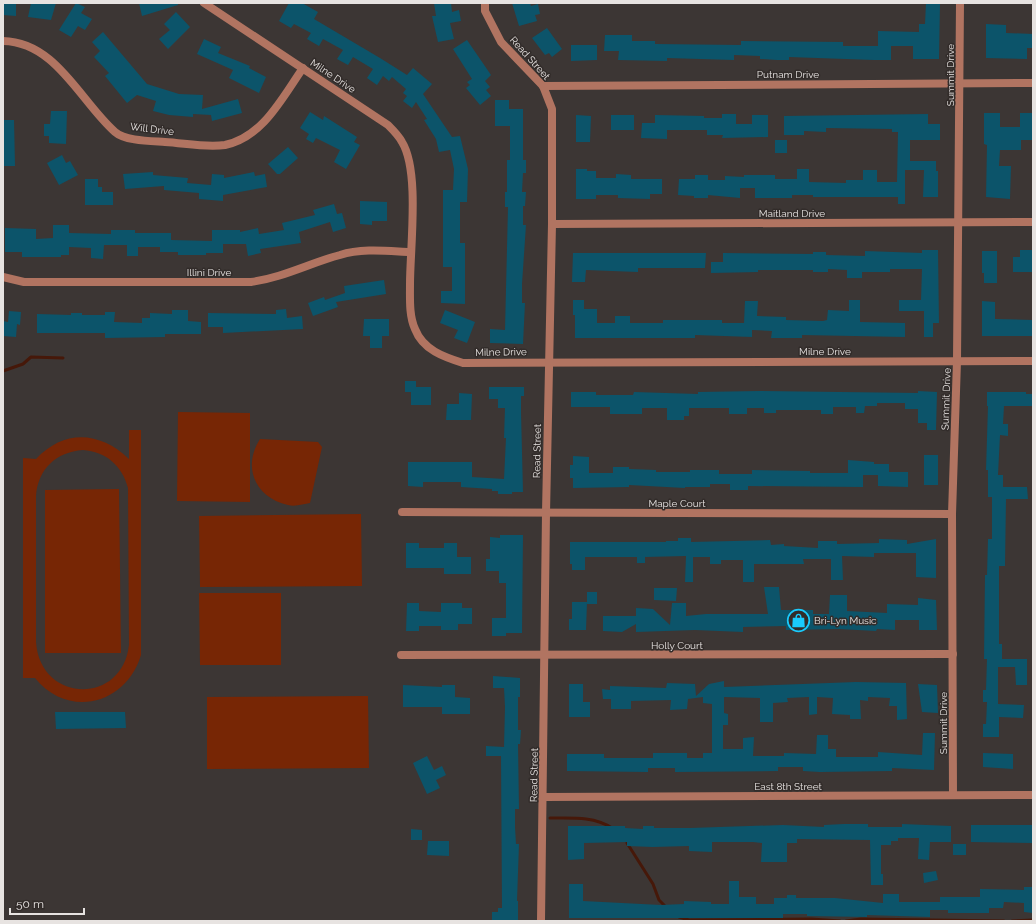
<svg xmlns="http://www.w3.org/2000/svg" width="1036" height="924" font-family="Raleway,sans-serif">
<style>
.green{fill:#772605;fill-rule:evenodd}
.lines{fill:none;stroke-linecap:round;stroke-linejoin:round}
.stream{stroke:#461809;stroke-width:3}
.building{fill:#0c546a}
.street{stroke:#b17461;stroke-width:8}
.labels{text-anchor:middle;dominant-baseline:central;stroke-width:3;stroke-linejoin:round;paint-order:stroke}
.street-label{font-size:10px;fill:#e7e3e1;stroke:#322c2a}
.poi-label{font-size:10px;fill:#e7e3e1;stroke:#322c2a;text-anchor:start}
</style>
<rect width="100%" height="100%" fill="#3c3634"/>
<g class="green">
<path d="M178 412 250 413V502L177 501Z"/>
<path d="M129 430H141V655C126 705 68 719 35 678H23V458L36 459C64 429 100 431 129 459ZM83 450C106 452 122 465 128 488L129 645C122 706 40 703 36 642V496C38 469 56 452 83 450Z"/>
<path d="M260 439 318 442 322 447 310 503C304 504 295 507 288 505 255 498 242 467 260 439Z"/>
<path d="M119 489 121 653H45V490Z"/>
<path d="M361 514 362 586 200 587 199 516Z"/>
<path d="M199 593H281V665H200Z"/>
<path d="M368 696 369 768 207 769V697Z"/>
</g>
<g class="lines">
<g class="stream">
<path d="M3 371 23 364 31 357 63 358"/>
<path d="M550 818C571 818 594 816 612 828"/>
<path d="M627 843 653 884 659 900 667 908"/>
<path d="M679 917 689 920 811 919 840 921"/>
<path d="M846 921 861 919 1004 921"/>
<path d="M1012 921 1033 920"/>
</g>
</g>
<g class="building">
<path d="M3 3H16V16L3 15Z"/>
<path d="M31 3H56L51 20 28 17Z"/>
<path d="M76 3 85 7 81 13 92 19 85 30 78 26 71 37 59 30Z"/>
<path d="M139 3H178V5L142 16Z"/>
<path d="M289 3H302L318 12 314 19 380 58 407 75 413 68 432 84 423 94 452 137 460 136 468 169 467 202H460V243H465V304L441 303V291H452V267H443V190H453L454 169 450 150 439 152 436 139 424 120 427 119 416 102 412 108 403 101 407 96 403 93 406 89 392 77 389 81 383 76 377 85 367 78 373 69 353 57 348 65 337 59 343 50 323 39 319 46 307 39 311 33 294 24 291 28 279 21Z"/>
<path d="M434 3H451L452 12 459 10 461 21 450 23 454 39 438 42 432 16H436Z"/>
<path d="M512 3H530L531 6 538 4 540 14 535 15 537 21 519 26Z"/>
<path d="M926 3H940L939 59H913V46H891V60H874L789 57V60H777L760 59V56L734 55V60L667 58V61L618 60 619 51H604L605 35H632V41H655V44L741 45V41L843 42V46H878V31L919 32V24H925Z"/>
<path d="M176 12 190 27 168 49 159 39 170 30 164 24Z"/>
<path d="M986 24 1006 25V33L1033 34V48H1027V59L986 58Z"/>
<path d="M547 28 562 49 552 57 549 53 545 55 532 38Z"/>
<path d="M103 32 147 84 179 94 203 95 202 109 238 99 242 113 212 121 211 115 193 114V117L169 115 153 111 156 101 137 95 127 103 105 76 109 73 94 57 100 51 92 42Z"/>
<path d="M204 39 221 47 218 53 250 66 249 68 266 77 259 93 229 78 233 70 197 54Z"/>
<path d="M467 40 491 75 485 81 490 87 486 90 491 96 480 105 466 88 470 85 467 82 472 79 453 49Z"/>
<path d="M571 45H597V60L571 61Z"/>
<path d="M495 100H509V109H523V160H526V173H523L522 192H526L525 206H523V225H526L522 284V303H525L523 344 490 343V329L505 330 508 207H505V192H507V160H510V126H495Z"/>
<path d="M51 111H67L66 144 49 143V136H44V124H50Z"/>
<path d="M310 112 323 120 324 116 357 137 354 142 360 145 346 169 334 162 340 150 316 138 313 143 306 139 309 134 300 128Z"/>
<path d="M984 113H1000V127H1020V113H1033V140H1021V150H1000L999 166H1011L1010 199 986 197 987 145 984 144Z"/>
<path d="M722 114H736V124H752V115H768V137L722 138 723 135H707V130H667V139L641 138 642 123H655V115L704 116V118H722Z"/>
<path d="M928 114V124H940V140H910V161H936V171H938V197H923L924 170H905V204H898V197H813V195H792V198H755V188H740V198L708 195V198H694V196L678 195 679 179H695V175H708V180H725V176L744 177V175H775V179H797V169H809V182L846 183V180H863V170H877V182H897L898 132H892V129L826 128V132L804 131V135H784V116Z"/>
<path d="M576 115 591 116 590 142H576Z"/>
<rect x="611" y="115" width="23" height="15"/>
<path d="M3 120H14L15 166H3Z"/>
<rect x="775" y="140" width="12" height="13"/>
<path d="M288 147 298 158 280 174H277L268 164Z"/>
<path d="M62 155 66 163 70 161 78 175 59 185 47 163Z"/>
<path d="M576 169H587V171H596V178H616V174L631 175V179H662V194H650V199L618 198V195H596V199H576Z"/>
<path d="M153 172V175L188 178 187 183 211 185 212 174 224 175V178L254 172 255 176 265 174 267 187 223 195V201L199 199V193L164 190V186L125 189 123 174Z"/>
<path d="M85 179H98V187H102V192H113V205H85Z"/>
<path d="M360 201 387 202V221H372V225L360 224Z"/>
<path d="M334 204 337 214 342 213 346 228 333 232 330 222 299 232 301 243 260 249 261 253 248 256 246 244H223V253H206V255H178V252H160V247H138V256H127V245H104L103 259 91 258V248L69 247V255H61V257H22V252H5V228L36 229V239L53 238V225H69V233L111 234V230H135V233H171V240L212 241V230H240V232L258 228 259 234 284 230 282 223 315 215 313 210Z"/>
<path d="M922 250H938L939 323H933V337H924V311H899V300H921L922 269H890V272H862V278H847V270L828 269V272H813V270H758V272L711 273V262H723V253L813 254V252H826V255L865 256V251L922 253Z"/>
<path d="M1020 250H1033V272H1013V257H1020Z"/>
<path d="M982 251H997V283H984V273H982Z"/>
<path d="M573 253H706L705 268H638V272L586 270 585 282H572Z"/>
<path d="M384 280 386 294 336 302 338 307 313 316 308 303 324 297 325 300 345 293 344 286Z"/>
<path d="M573 300H584V309H597V323H615V316H630V323H663V320H722V323H744L745 301H758L757 316 786 317V320L823 321 827 320 828 310 849 311V300H860V322L905 323V337L802 335V338H771L772 331 752 330V337L695 335V338H575V315H573Z"/>
<path d="M982 301 995 302V319L1033 320V336H982Z"/>
<path d="M286 309 287 318 302 316 303 329 223 333V327H208V313L276 314V310Z"/>
<path d="M172 310H188V321L201 322V334H165V337L105 338V333H37V314L71 315V313H82V315H105V312H115L114 322 142 323V318H150V313L172 314Z"/>
<path d="M445 310 475 322 467 343 454 338 458 330 440 323Z"/>
<path d="M9 311 21 312 20 325 17 324 16 337 3 336V321L8 322Z"/>
<path d="M364 319H389V336H382V348H370V336H363Z"/>
<path d="M405 381H416V387H431V405H411V392H405Z"/>
<path d="M489 387H524V396H521V412L523 492H512V494H498V491H492V489L461 487V482H423V487L408 486V462H472V477L504 479 506 438H504L505 408H498V399H489Z"/>
<path d="M760 391 918 393V391L937 392 936 430H927V423H918V409H905V403H877V406H865L864 413H856V407H833V414H821V410H776V413H764V408H747V414H729V408H689V416H684V420H667V408H642V414H610V407H571V392H596V395H633L634 392 698 394V392Z"/>
<path d="M987 392H1026V394H1033V406H1004L1003 424H1008V436L1000 435 998 475H1003V487H1027L1028 499H1006L1005 566H999V644H1002V659H1027V685H1016L1015 667H998V704L1024 705 1023 718 999 717V737H983V724H986L987 702H983V690H986L987 659H984L985 575H987L988 539H992V497H988V470H986L988 406H987Z"/>
<path d="M459 393 472 394 471 420H446L447 404H459Z"/>
<rect x="924" y="455" width="14" height="30"/>
<path d="M573 456 589 457V473H613V467H629V469L656 470V472H690V470H719V474H752V470L810 471V473H848V460L874 462V464H889V472H908V487L878 486V475H863V487L748 486V490H730V484H710V487H685V488L629 485V487L573 488V478H570V465H573Z"/>
<path d="M500 535H523L522 633H506V636H492V618H506V583H499V571H486V559H490V537L500 538Z"/>
<path d="M678 538H691V542L770 540 771 545 784 544V546L818 548V541H837V544L879 543V539L907 540V544L936 539V578L916 577V553H874V557L842 556 843 580H831V559H803L804 564H754V582H743V560H721V564H710V557H693V582H685L686 556 645 557V563H637V557H585V570H572V564H570V542H666V541H678Z"/>
<path d="M406 543H419V548H444V543H457V557H471V574H444V568H406Z"/>
<path d="M764 587H779L781 610H813V614H829L830 595H847V611L887 613V604L918 605V598L936 600 937 630H919V620H895V630L877 629 876 631 839 629 786 630V626L743 627V632L695 630 636 632V624L622 632 603 631V616H636V608L653 609 670 625 672 603H686V616L706 614H768Z"/>
<path d="M654 588H677L676 601 654 600Z"/>
<rect x="587" y="592" width="10" height="12"/>
<path d="M572 602H587L586 630H569V619H572Z"/>
<path d="M407 603H419V611L441 612V603H462V608H472V624H458V630H441V626H419V631H406Z"/>
<path d="M493 676 520 678V697H518V730H521L520 744H518L519 809H515V827L516 844H519L517 901H518V921H492V912H498V908H502L501 756H486V746L504 747 505 707 504 688H493Z"/>
<path d="M724 681V687L856 682 906 683 907 719 897 720V706H889L890 698 868 697V701L860 700 861 719H850V715L832 714 833 698 817 697V714L809 715V697L787 698 788 702 773 703V722H760V698L724 697V713L728 714V725H723V749H743V738L754 737 753 756H784V753L816 754 817 735H828V749H836V757H878V752L922 755 923 733H935L934 770 892 768V771L820 772 803 771V767H778V771L675 772V768H648V772L567 771V754H604V758H653V753H687V758H703V753H712V704L703 703V697L688 699 687 709 670 710 671 700 631 701V709H611V699H603L602 689 610 690V686L666 688 667 683 695 684 696 696 709 684Z"/>
<path d="M569 684H583V702H590V717H569Z"/>
<path d="M918 684 937 685 938 713 922 712Z"/>
<path d="M403 685 442 687V685H455V697L470 698V714H442V707H403Z"/>
<path d="M55 712H125L126 728 56 729Z"/>
<path d="M983 753 1013 754V769L983 767Z"/>
<path d="M427 756 434 770 442 766 446 775 436 780 440 788 427 794 413 763Z"/>
<path d="M844 824H868V827H902V824L951 826V842H930L929 860 918 859 919 838H898V841H891V845H881V874H883V885H871L870 840 797 839V843H787V862H761L762 843 753 842H712V852L689 851V846L653 847 627 846V842L584 843V859L568 860V826H625V828L643 829V826H654V828H690L783 825 824 827V825Z"/>
<path d="M971 825H1033V843L971 842Z"/>
<path d="M411 829 422 830V840H411Z"/>
<path d="M428 841H449V856L427 855Z"/>
<rect x="953" y="844" width="13" height="11"/>
<path d="M936 871 938 880 924 883 923 873Z"/>
<path d="M729 881H739V897H756V904H774V898H787V895H796V898H835L883 903V894H899V902H940V897H980V889L1024 890V887H1033V913L1024 912V903L1004 902 1003 908H989V913H948V910H930V917L867 915V917L807 916V914H783V918H569V884H583V901L661 905 684 904V901L711 902V904H729Z"/>
</g>
<g class="lines">
<g class="street">
<path d="M204 3 388 125C393 130 399 136 402 142 420 171 410 248 410 284 410 299 409 316 415 329 423 350 444 357 463 363L1033 361"/>
<path d="M485 3V11L501 42 543 86 552 109V224L546 513 541 921"/>
<path d="M3 41C56 42 80 101 115 132 125 141 151 141 165 142 184 143 206 148 225 145 263 137 282 98 303 68"/>
<path d="M543 86 1033 83"/>
<path d="M552 224 1033 222"/>
<path d="M3 277 24 282H251C282 278 310 263 340 255 362 248 387 251 410 252"/>
<path d="M402 512 952 514"/>
<path d="M401 655 953 654"/>
<path d="M953 795 952 514 957 361 960 3"/>
<path d="M544 797 1033 795"/>
</g>
</g>
<defs>
<symbol id="shop-ring" viewBox="-11 -11 22 22"><circle r="9.5" fill="#322c2a" stroke="#1acafc" stroke-width="1.5"/><path d="M-5-2.5h2.3a2.7 3.5 0 0 1 5.4 0H5L5.5 6h-11ZM-1.5-2.5h3a1.5 2.3 0 0 0-3 0Z" fill="#1acafc"/></symbol>
</defs>
<g fill-rule="evenodd">
<use href="#shop-ring" x="786" y="608" width="25" height="25"/>
</g>
<g class="labels">
<g class="street-label">
<text transform="translate(530 58) rotate(48)">Read Street</text>
<text x="788" y="74">Putnam Drive</text>
<text transform="translate(950 75) rotate(-90)">Summit Drive</text>
<text transform="translate(333 76) rotate(34)">Milne Drive</text>
<text transform="translate(152 129) rotate(7)">Will Drive</text>
<text x="792" y="213">Maitland Drive</text>
<text x="209" y="272">Illini Drive</text>
<text x="825" y="351">Milne Drive</text>
<text transform="translate(501 352) rotate(-1)">Milne Drive</text>
<text transform="translate(946 399) rotate(-88)">Summit Drive</text>
<text transform="translate(537 451) rotate(-89)">Read Street</text>
<text x="677" y="503">Maple Court</text>
<text x="677" y="645">Holly Court</text>
<text transform="translate(943 723) rotate(-90)">Summit Drive</text>
<text transform="translate(534 775) rotate(-89)">Read Street</text>
<text x="788" y="786">East 8th Street</text>
</g>
<g class="poi-label">
<text x="814" y="620">Bri-Lyn Music</text>
</g>
</g>
<rect width="1036" height="924" fill="none" stroke="#e7e3e1" stroke-width="8"/>
<path d="M10 908v6h74v-6" fill="none" stroke="#e7e3e1" stroke-width="2"/>
<text x="16" y="908" font-size="12" fill="#e7e3e1" stroke="#322c2a" stroke-width="3" paint-order="stroke">50 m</text>
</svg>
